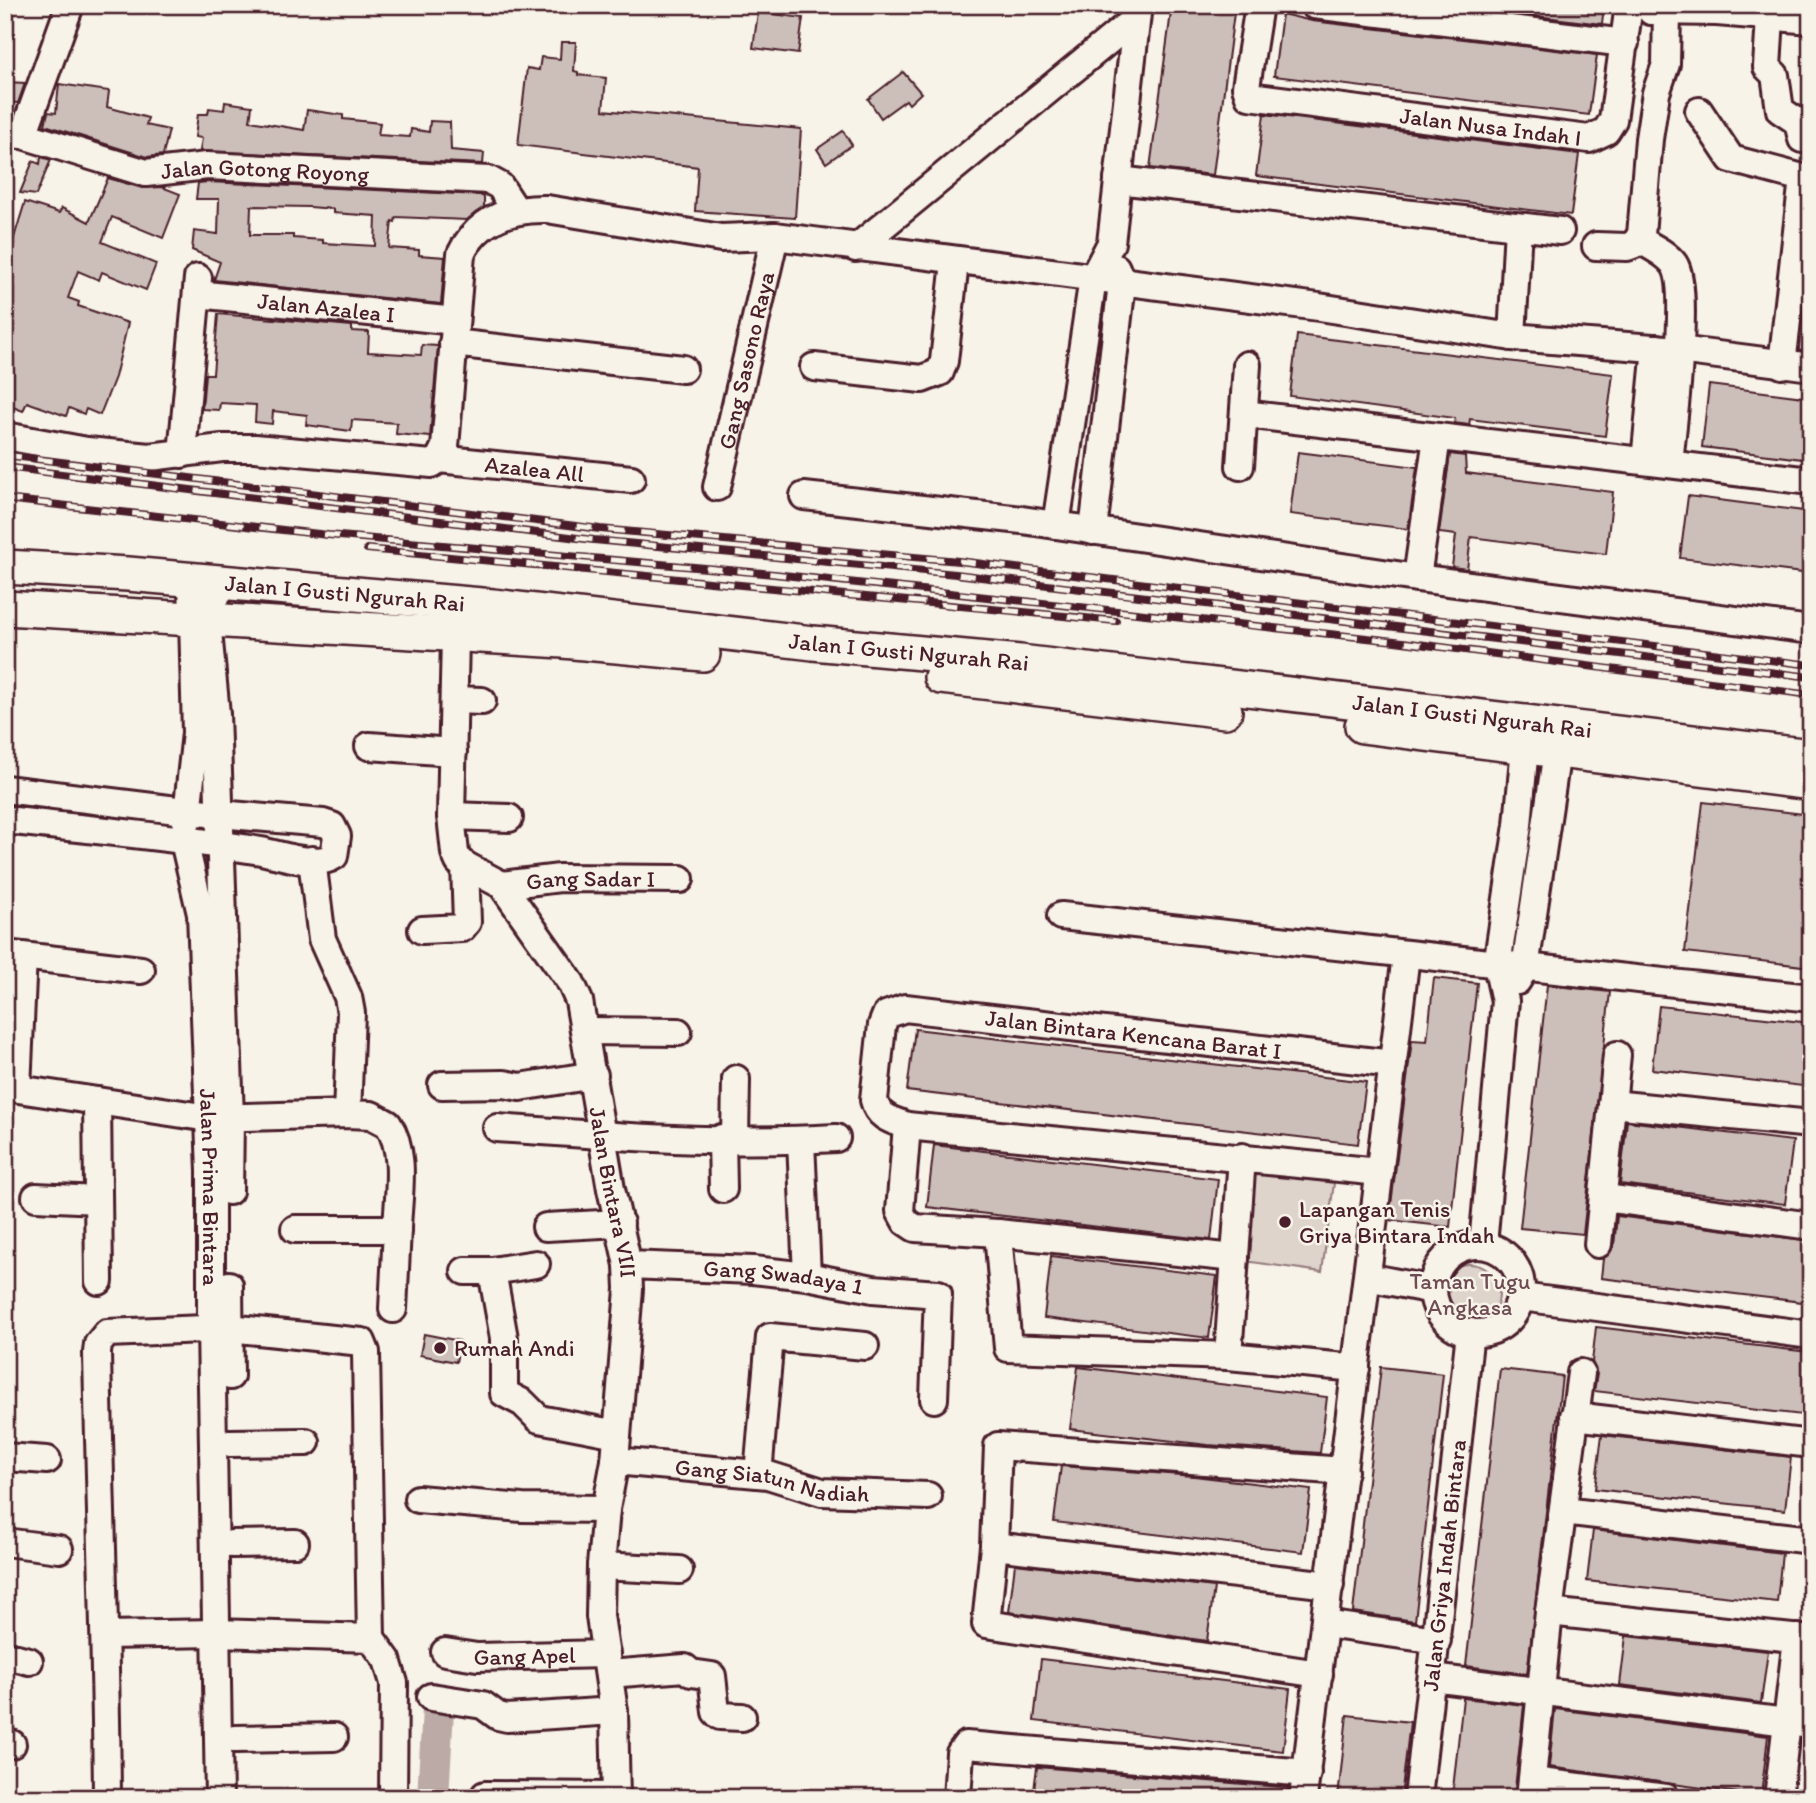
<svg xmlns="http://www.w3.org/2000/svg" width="1816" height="1803" font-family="Itim,sans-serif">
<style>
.green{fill:#ded4cc;stroke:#947a7c;stroke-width:2}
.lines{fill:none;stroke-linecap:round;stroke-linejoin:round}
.river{stroke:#bcaaa7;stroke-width:32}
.building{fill:#ccbfb9;stroke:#4a1f2b;stroke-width:2;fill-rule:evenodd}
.minor-casing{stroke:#4a1f2b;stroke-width:32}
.major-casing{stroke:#4a1f2b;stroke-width:38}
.minor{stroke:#f7f3e8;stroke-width:26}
.major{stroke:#f7f3e8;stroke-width:33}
.rail-casing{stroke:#4a1f2b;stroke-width:8}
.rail{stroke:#f7f3e8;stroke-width:5;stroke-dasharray:16;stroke-linecap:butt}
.poi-dot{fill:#4a1f2b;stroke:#f7f3e8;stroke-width:2.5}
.labels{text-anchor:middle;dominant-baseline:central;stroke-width:5;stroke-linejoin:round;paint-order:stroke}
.street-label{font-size:23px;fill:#4a1f2b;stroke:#f7f3e8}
.poi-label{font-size:23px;fill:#4a1f2b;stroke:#f7f3e8;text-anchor:start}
.park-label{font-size:23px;fill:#6f4c53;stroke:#f7f3e8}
</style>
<rect width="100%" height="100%" fill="#f7f3e8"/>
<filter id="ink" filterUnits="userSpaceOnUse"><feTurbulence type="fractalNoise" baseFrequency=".0143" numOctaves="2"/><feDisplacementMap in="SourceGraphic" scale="14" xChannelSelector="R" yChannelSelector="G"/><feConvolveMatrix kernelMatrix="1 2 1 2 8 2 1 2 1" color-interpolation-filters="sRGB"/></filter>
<g filter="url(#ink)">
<g class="green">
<path d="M1248 1172 1334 1183 1322 1272 1237 1260Z"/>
<circle cx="1469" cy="1294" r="30"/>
</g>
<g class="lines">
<path class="river" d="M433 1798 438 1709"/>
</g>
<g class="building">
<path d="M1172 5H1235L1213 175 1150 168Z"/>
<path d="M1446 5H1604L1602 24Z"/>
<path d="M758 12 803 18 798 54 753 48Z"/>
<path d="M1282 14 1312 21 1597 55 1589 115 1274 76Z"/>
<path d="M561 42H576L574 71 578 72V75L606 78 603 110 801 129 795 218 695 211 698 167 518 145 527 68 539 70 541 57 560 59Z"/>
<path d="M903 72 921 93 909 104 906 100 881 118 868 99Z"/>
<path d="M6 82 25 83 18 103 5 102Z"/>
<path d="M59 84 109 91 107 107 148 118 146 125 169 130 163 155 147 157 45 125 48 112 56 113Z"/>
<path d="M225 102 252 106 250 121 304 130 307 110 343 115V119L380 123 378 135 410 137 411 129 429 132 430 121 450 122 451 150 484 153 483 164 200 151 202 138 195 137 198 114H208L209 108 224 110Z"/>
<path d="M1264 114 1579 154 1571 215 1256 176Z"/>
<path d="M843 131 852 145 826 163 817 149Z"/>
<path d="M41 157 51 160 36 195 20 193 33 161 40 164Z"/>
<path d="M108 178 142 188 162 187 180 194 163 238 112 217 102 242 156 264 146 290 102 272 99 280 78 271 68 298 79 302 78 306 128 323 115 377 100 415 86 409 84 414 69 408 66 416 27 402 23 411 5 404V267L25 202 59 213 62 208 89 222Z"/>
<path d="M208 182 480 195 484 197V207L467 220 396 217 395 222 392 221 389 248 419 250V255L445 257 441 304 214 280 220 262 192 250 194 231 218 234 219 199H196L198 183ZM251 206 310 207 333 209V213L376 216 375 246 323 243V240L293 238V235H250Z"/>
<path d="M218 314 352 326V331L369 332 368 352 421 355 422 345 438 346 430 437 396 434 397 423 352 420 351 431 306 425 307 415 273 411 272 424 255 422 256 405 220 403 219 410 202 409 205 374H213Z"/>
<path d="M1297 335 1613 374 1605 436 1470 419 1469 425 1454 423 1455 418 1290 396Z"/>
<path d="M1709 385 1811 398V460L1702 447Z"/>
<path d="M1298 452 1417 467 1408 529 1290 514Z"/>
<path d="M1450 454 1465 456 1466 473 1613 492 1606 554 1471 537 1467 569 1452 567 1456 535 1439 533Z"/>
<path d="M1688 496 1811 512V574L1680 558Z"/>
<path d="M1703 802 1811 815V967L1685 952Z"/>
<path d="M1434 978 1477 983 1450 1227 1389 1220 1412 1040 1427 1041Z"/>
<path d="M1547 985 1610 992 1583 1234 1520 1228Z"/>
<path d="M1659 1006 1811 1023V1087L1652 1069Z"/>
<path d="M915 1029 1366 1082 1358 1144 907 1091Z"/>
<path d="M1627 1121 1793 1141 1785 1204 1620 1184Z"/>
<path d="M934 1145 1218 1179 1211 1240 927 1207Z"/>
<path d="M1617 1216 1811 1241V1303L1601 1278 1603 1259 1614 1246Z"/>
<path d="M1051 1256 1217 1276 1209 1338 1044 1318Z"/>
<path d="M1596 1327 1809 1352 1802 1415 1594 1391 1597 1374 1592 1362Z"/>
<path d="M424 1334 460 1341 456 1362 420 1355Z"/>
<path d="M1078 1367 1327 1397 1320 1453 1208 1445 1070 1429Z"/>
<path d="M1381 1367 1443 1374 1415 1621 1353 1612Z"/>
<path d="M1500 1369 1562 1376 1527 1674 1466 1666Z"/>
<path d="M1602 1435 1791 1457 1785 1510 1595 1489Z"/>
<path d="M1061 1466 1194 1476 1311 1490 1303 1552 1054 1522Z"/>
<path d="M1593 1530 1782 1553 1777 1602 1587 1581Z"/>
<path d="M1015 1564 1214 1587 1207 1641 1009 1612Z"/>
<path d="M1626 1636 1768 1651 1761 1703 1620 1685Z"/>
<path d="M1041 1659 1290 1689 1283 1751 1034 1721Z"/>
<path d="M1463 1698 1524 1705 1514 1798H1452Z"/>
<path d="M1555 1709 1768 1736 1761 1796 1549 1767Z"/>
<path d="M1347 1715 1410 1722 1401 1798H1338Z"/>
<path d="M1037 1767 1281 1787 1288 1788V1798H1033Z"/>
</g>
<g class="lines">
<defs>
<g id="minor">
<path id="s1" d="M1259 5 1246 87 1249 96 1589 139 1606 131 1613 120 1629 5"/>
<path d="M1314 5 1625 43"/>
<path d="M1651 11 1717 12 1811 20"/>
<path d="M1770 17 1767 67 1775 75 1780 110 1798 122 1802 139"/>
<path d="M1699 111 1731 159 1803 178 1782 365"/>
<path id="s2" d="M5 134 23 135 146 173 207 166 489 180 500 186 515 209"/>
<path d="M23 135 70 5"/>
<path d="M1118 180 1560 231"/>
<path d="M1638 239C1650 246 1666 253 1674 264 1691 288 1672 429 1669 464"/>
<path d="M1596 246 1627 247 1635 244 1641 235 1649 139 1656 93 1666 64 1667 11"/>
<path d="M856 248 1136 18"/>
<path id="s3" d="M197 294 455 321"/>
<path d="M1512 337 1518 227"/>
<path d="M453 343 683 369"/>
<path d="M814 367 922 379 940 372 944 361 955 262"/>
<path d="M1244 414 1811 481"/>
<path d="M5 436 87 451 150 457 222 448H255L432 464 439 459 445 447 461 254C478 219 510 208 547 209L721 238 775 236 1319 307 1512 337 1679 350 1811 367"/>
<path d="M182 454 198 278"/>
<path id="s4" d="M439 459 631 479"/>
<path d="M1645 461 1656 348"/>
<path d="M1240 466 1247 365"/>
<path id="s5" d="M717 487 775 236"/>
<path d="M804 496 1022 520 1417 578 1811 630"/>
<path d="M1056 525 1093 278 1111 243 1138 5"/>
<path d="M1093 531 1122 283 1116 268"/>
<path d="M1417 578 1437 437"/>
<path id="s6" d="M192 581 196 733 184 841 201 914 211 1171V1328L219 1798"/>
<path d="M221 584 207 621 216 714 230 1119 229 1191"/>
<path id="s7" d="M455 637 451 816 455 853 459 862 502 885 571 983 579 1001 611 1189 628 1265 629 1289 615 1461 606 1509 601 1566 600 1616 614 1711 616 1798"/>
<path d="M454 700 482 701"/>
<path d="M369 746 453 752"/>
<path d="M5 789 185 811 323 823 332 826 337 836 334 856C316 868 282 855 261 851 177 837 91 830 5 820"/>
<path d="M451 816 509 818"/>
<path d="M312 860 322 939 348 997 351 1013 347 1114"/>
<path id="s8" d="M502 885 560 878 680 879"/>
<path d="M1061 916 1811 998"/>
<path d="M422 930 462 928 467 922 465 865"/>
<path d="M5 954 141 970"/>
<path d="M1517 981 1525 968 1557 751"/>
<path d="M586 1031 678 1032"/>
<path d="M442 1085 504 1084 520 1087 594 1075"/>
<path d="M5 1087 209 1118 347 1114 371 1115 388 1124C407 1153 398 1196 397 1229H295"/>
<path d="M17 1088 23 956"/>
<path d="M97 1101 99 1281"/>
<path d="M1612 1104 1811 1124"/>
<path d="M907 1126 900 1211 906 1222 915 1228 998 1233 1235 1258"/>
<path d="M497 1128C609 1136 724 1145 836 1138"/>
<path d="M722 1138 723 1189"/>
<path d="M735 1139 736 1079"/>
<path d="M801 1141 807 1276"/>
<path id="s9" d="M1380 1172 907 1126C891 1120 878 1117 874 1100L882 1025 886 1015 905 1008 1393 1064"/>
<path d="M36 1197 98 1200"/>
<path d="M1605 1198 1811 1226"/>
<path d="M546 1227 620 1223"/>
<path d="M998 1233 1008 1348 1228 1356 1356 1368"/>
<path d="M1598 1244 1617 1055"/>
<path d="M1483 1245 1505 1001 1497 965 1518 825 1525 746"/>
<circle cx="1477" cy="1289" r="44"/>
<path id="s10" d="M628 1265 753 1270 807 1276 873 1289 938 1294 934 1399"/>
<path d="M465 1271H492L536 1264"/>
<path d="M492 1271 504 1338V1393L523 1403 539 1419 617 1434"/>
<path d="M1367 1277 1433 1290"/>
<path d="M229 1285 230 1376"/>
<path d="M1521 1297 1811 1335"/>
<path d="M393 1309 397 1229"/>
<path d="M1228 1356 1242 1157"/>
<path d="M1574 1416 1811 1444"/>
<path d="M230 1443 306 1442"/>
<path d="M5 1457 47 1460"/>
<path id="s11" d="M615 1461 768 1475 822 1492 928 1496"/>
<path d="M758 1474 770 1337 865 1346"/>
<path d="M418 1499 522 1508 606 1509"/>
<path d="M1563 1511 1811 1540"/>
<path d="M5 1542 59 1549"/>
<path d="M232 1544 295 1543"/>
<path d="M994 1546 1330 1585"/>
<path d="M601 1566 679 1570"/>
<path d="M1549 1612 1811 1640"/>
<path d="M1325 1624 1437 1640"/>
<path d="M106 1635 216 1633 371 1638 387 1660 394 1683 393 1798"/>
<path id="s12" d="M445 1652 477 1657 606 1654"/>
<path d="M5 1655 29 1661"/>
<path d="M609 1674 685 1668 691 1673 712 1676 716 1712 720 1716 742 1717"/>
<path d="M1319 1674 986 1624 994 1546 998 1446 1344 1471"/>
<path d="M1432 1678 1811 1725"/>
<path d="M431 1697 483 1705 498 1716 507 1718 614 1711"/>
<path d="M235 1739 334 1737"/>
<path d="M5 1743 12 1744"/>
<path d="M1532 1781 1666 1798"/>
<path d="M485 1795 616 1796"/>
<path d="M107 1798C106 1649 100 1501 97 1353L98 1344 107 1333 229 1328 362 1342 366 1352 371 1638"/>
<path d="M957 1798 960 1753 966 1745 1307 1773"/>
<path d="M1303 1798 1406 955"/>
<path id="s13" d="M1418 1798 1470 1332"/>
<path d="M1530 1798 1549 1612 1581 1373"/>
<path d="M1778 1798 1797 1638"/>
</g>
<g id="major">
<path id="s14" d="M5 567 128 574 493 606 813 643 1020 662 1811 756"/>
<path d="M5 608 563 641 703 654"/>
<path d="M941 677 1225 711"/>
<path d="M1362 726 1811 783"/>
</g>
</defs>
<use href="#minor" class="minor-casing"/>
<use href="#major" class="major-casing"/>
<use href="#minor" class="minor"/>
<use href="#major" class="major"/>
<defs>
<g id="rail">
<path d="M5 455 600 529 959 561 1811 665"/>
<path d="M5 467 594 540 956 574 1811 677"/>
<path d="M5 499 328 535 774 574 1395 641 1811 695"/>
<path d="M367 549 1116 621"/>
</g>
</defs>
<use href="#rail" class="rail-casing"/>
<use href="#rail" class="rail"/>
</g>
</g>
<g class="poi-dot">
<circle cx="1285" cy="1222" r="7"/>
<circle cx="440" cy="1348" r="7"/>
</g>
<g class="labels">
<g class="street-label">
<text stroke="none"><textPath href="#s1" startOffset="336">Jalan Nusa Indah I</textPath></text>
<text stroke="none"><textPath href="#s2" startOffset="266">Jalan Gotong Royong</textPath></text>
<text stroke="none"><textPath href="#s3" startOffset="130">Jalan Azalea I</textPath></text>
<text stroke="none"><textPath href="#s5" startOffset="130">Gang Sasono Raya</textPath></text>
<text stroke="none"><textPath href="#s4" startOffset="96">Azalea All</textPath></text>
<text stroke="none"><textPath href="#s14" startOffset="341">Jalan I Gusti Ngurah Rai</textPath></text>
<text stroke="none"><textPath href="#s14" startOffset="908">Jalan I Gusti Ngurah Rai</textPath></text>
<text stroke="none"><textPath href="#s14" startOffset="1475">Jalan I Gusti Ngurah Rai</textPath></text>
<text stroke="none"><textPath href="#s8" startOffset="89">Gang Sadar I</textPath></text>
<text stroke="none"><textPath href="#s9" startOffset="856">Jalan Bintara Kencana Barat I</textPath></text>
<text stroke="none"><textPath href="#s6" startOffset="609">Jalan Prima Bintara</textPath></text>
<text stroke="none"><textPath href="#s7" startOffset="609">Jalan Bintara VIII</textPath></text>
<text stroke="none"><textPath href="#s10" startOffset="156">Gang Swadaya 1</textPath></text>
<text stroke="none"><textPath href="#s11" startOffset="159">Gang Siatun Nadiah</textPath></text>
<text stroke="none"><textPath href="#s13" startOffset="234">Jalan Griya Indah Bintara</textPath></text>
<text stroke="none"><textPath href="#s12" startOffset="80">Gang Apel</textPath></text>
</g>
<g class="poi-label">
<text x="1299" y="1209">Lapangan Tenis<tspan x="1299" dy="26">Griya Bintara Indah</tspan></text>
<text x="454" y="1348">Rumah Andi</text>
</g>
<g class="park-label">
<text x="1470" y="1281">Taman Tugu<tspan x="1470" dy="26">Angkasa</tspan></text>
</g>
</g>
<rect width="1816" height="1803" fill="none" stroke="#f7f3e8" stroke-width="28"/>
<rect x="14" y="14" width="1788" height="1775" fill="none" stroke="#4a1f2b" stroke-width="2.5" filter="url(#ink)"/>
</svg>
